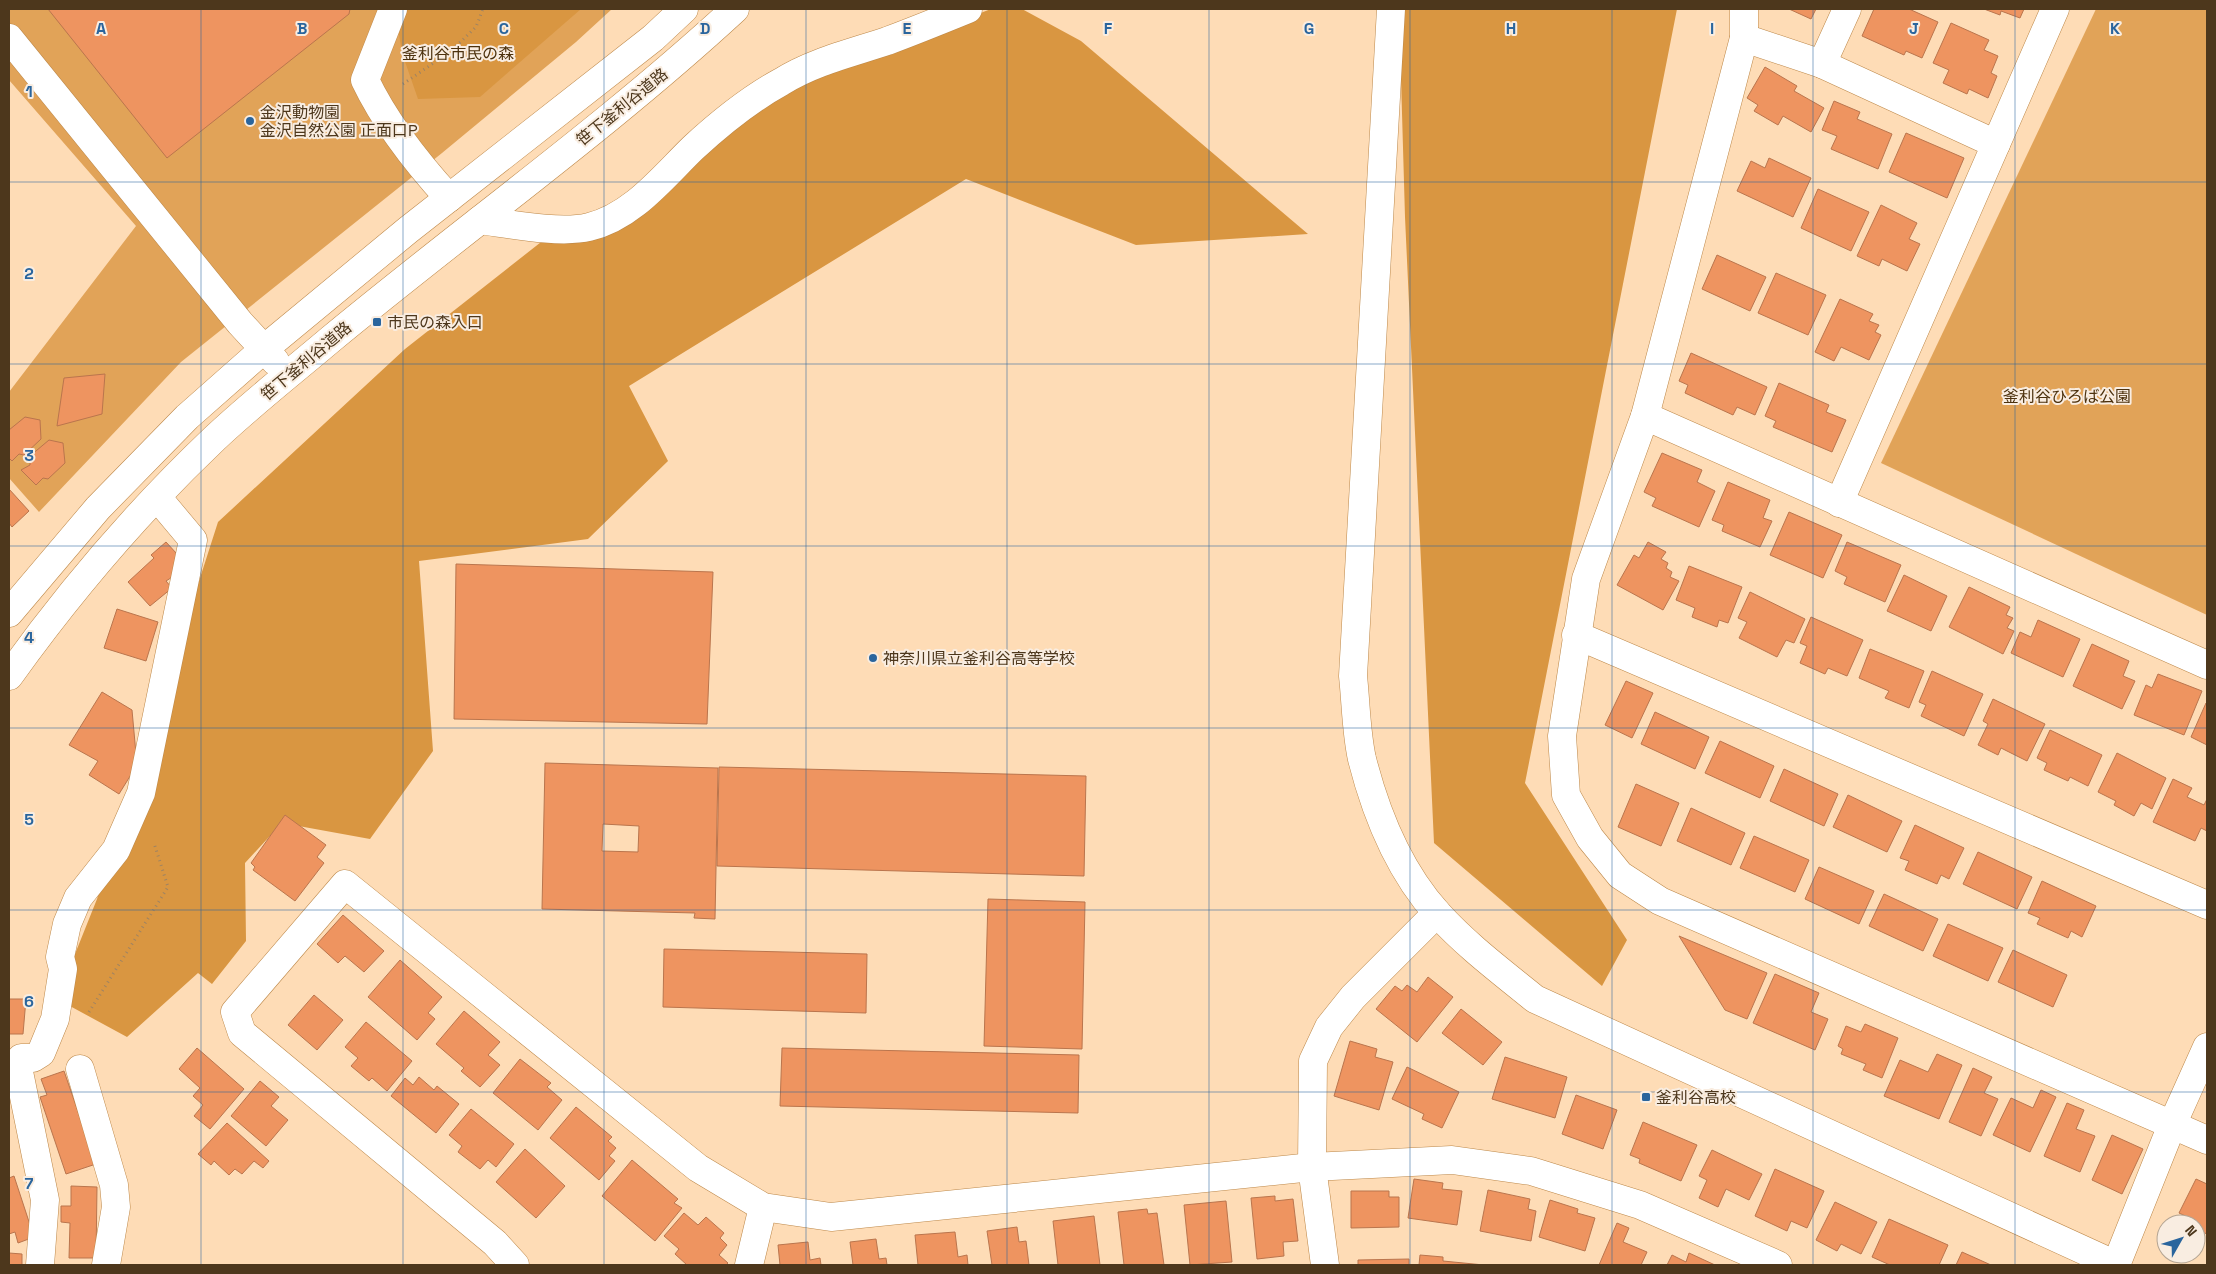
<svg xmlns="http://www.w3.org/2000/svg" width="2216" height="1274" font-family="'Space Grotesk','Noto Sans JP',sans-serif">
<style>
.green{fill:#e1a358}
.forest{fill:#d99641}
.building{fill:#ee9460;stroke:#ba754d;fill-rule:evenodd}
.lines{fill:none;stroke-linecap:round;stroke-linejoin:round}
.minor-casing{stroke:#bd8849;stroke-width:29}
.path{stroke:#9e8363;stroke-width:3;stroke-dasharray:1 4;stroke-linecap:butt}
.minor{stroke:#fff;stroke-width:28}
.grid{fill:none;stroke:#2a659d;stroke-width:1;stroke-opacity:0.55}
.poi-dot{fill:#2a659d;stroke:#f9ede1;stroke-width:2}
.labels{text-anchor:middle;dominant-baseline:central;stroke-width:4;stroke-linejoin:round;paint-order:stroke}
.park-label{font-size:16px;fill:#4c310d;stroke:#f9ede1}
.street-label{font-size:16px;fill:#4d371c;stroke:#f9ede1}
.poi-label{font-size:16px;fill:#4d371c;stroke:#f9ede1;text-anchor:start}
.grid-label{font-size:16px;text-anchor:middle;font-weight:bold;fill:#2a659d;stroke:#f9ede1;stroke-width:4;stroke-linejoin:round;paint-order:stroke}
</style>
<rect width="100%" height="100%" fill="#fedcb6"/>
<g class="green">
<path d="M9 9H612L576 42 442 153 181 362 39 512 9 478V392L136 226 9 80Z"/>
<path d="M2096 9H2207V615L1881 463Z"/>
</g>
<g class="forest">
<path d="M395 9H581L480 97 418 99 402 53Z"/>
<path d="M991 9H1022L1081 41 1308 234 1136 245 966 179 629 386 668 461 588 539 419 561 433 751 370 839 282 823 245 863 246 941 212 984 198 973 127 1037 57 999 97 899 218 522 405 349 550 235 607 234 784 88Z"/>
<path d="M1399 9H1677L1525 783 1627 940 1602 986 1434 843 1405 217Z"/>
</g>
<g class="building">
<path d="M48 9H350L349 14 167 158Z"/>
<path d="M1789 9H1816L1811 19Z"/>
<path d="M1874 9H1909L1938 22 1922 58 1906 51 1904 55 1862 36Z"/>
<path d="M1984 9H2024L2020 18 2001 11 2000 15Z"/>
<path d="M1951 23 1989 40 1984 50 1998 56 1991 73 1997 76 1988 98 1969 89 1967 94 1943 83 1949 70 1933 63Z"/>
<path d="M1765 67 1797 86 1794 91 1824 108 1811 132 1783 116 1778 125 1754 111 1758 105 1747 98Z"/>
<path d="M1834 101 1860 112 1857 119 1892 134 1878 169 1831 149 1837 136 1822 130Z"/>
<path d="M1906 133 1964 158 1947 198 1889 172Z"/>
<path d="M1769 158 1811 178 1793 217 1737 191 1751 161 1765 168Z"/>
<path d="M1818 189 1869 212 1851 251 1801 228Z"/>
<path d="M1881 205 1917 223 1909 239 1920 244 1907 271 1882 259 1879 266 1857 256Z"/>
<path d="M1717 255 1766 277 1750 311 1702 289Z"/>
<path d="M1776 273 1826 295 1808 335 1758 313Z"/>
<path d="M1840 299 1873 314 1869 321 1879 325 1875 332 1881 335 1869 360 1841 347 1834 361 1815 352Z"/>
<path d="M1691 353 1767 387 1755 415 1737 407 1733 415 1685 393 1688 385 1679 381Z"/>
<path d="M105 374 102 414 57 426 64 378Z"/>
<path d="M1779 383 1829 405 1826 412 1846 420 1832 452 1773 427 1776 421 1765 416Z"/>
<path d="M25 417 40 420 41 439 24 455 19 454 12 461 9 458V430Z"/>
<path d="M49 440 63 443 65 463 48 479 43 478 36 485 21 470 30 465V456Z"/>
<path d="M1662 453 1702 470 1697 482 1715 491 1699 527 1652 506 1656 498 1644 492Z"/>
<path d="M1728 482 1770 500 1763 518 1772 521 1760 547 1722 531 1724 525 1712 520Z"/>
<path d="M9 489 29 511 12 527 9 523Z"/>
<path d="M1789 512 1842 535 1823 578 1770 555Z"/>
<path d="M166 542 177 554 174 576 166 581 172 588 150 606 128 582 154 558 151 555Z"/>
<path d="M1648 542 1666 552 1661 559 1668 563 1666 568 1672 572 1670 577 1679 581 1663 610 1617 585 1634 555 1639 558Z"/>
<path d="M1847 542 1901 565 1885 602 1844 584 1847 577 1835 571Z"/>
<path d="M456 564 713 572 707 724 454 719Z"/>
<path d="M1689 566 1742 587 1728 623 1719 620 1717 627 1692 617 1695 608 1676 600Z"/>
<path d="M1904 575 1947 596 1931 631 1887 611Z"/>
<path d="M1969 587 2010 607 2006 615 2013 618 2007 628 2014 631 2003 654 1949 627Z"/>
<path d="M1750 592 1805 619 1794 643 1786 640 1777 657 1739 638 1747 622 1738 618Z"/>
<path d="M117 609 158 622 146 661 104 648Z"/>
<path d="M1811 617 1863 640 1847 676 1828 668 1825 674 1800 663 1807 646 1800 643Z"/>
<path d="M2038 620 2080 639 2063 677 2011 653 2020 632 2031 637Z"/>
<path d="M2092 644 2129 661 2123 676 2135 681 2122 709 2073 686Z"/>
<path d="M1870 649 1924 671 1909 708 1885 698 1889 691 1859 678Z"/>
<path d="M1932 671 1983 694 1964 736 1921 716 1926 705 1919 702Z"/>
<path d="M2158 674 2202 691 2184 735 2134 715 2146 685 2152 688Z"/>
<path d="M1626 681 1653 693 1632 738 1605 725Z"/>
<path d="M102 692 132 710 137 765 119 794 89 775 98 761 69 745Z"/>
<path d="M1993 699 2045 724 2027 761 2001 748 1998 755 1978 745 1988 724 1983 721Z"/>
<path d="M2206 703H2207V745L2191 737Z"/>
<path d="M1655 712 1709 737 1695 769 1641 744Z"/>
<path d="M2050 730 2102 755 2088 786 2070 777 2068 781 2044 770 2047 763 2037 758Z"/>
<path d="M1720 741 1774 766 1760 798 1705 773Z"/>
<path d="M2117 753 2166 778 2152 809 2141 803 2134 816 2114 805 2116 801 2098 792Z"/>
<path d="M545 763 718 768 715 919 694 918 695 913 542 909ZM603 824 639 826 638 852 602 851Z"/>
<path d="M719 767 1086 776 1084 876 717 866Z"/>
<path d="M1784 769 1838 794 1824 826 1770 801Z"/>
<path d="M2173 779 2192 788 2187 797 2204 805 2207 799V831L2201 828 2195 841 2153 822Z"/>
<path d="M1636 784 1679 803 1661 846 1618 827Z"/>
<path d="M1848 795 1902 821 1887 852 1833 827Z"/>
<path d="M1691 808 1745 833 1731 865 1677 841Z"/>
<path d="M285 815 326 845 317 857 324 863 295 901 253 870 255 867 251 863Z"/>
<path d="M1915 825 1964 848 1949 879 1941 875 1937 884 1905 870 1909 861 1900 858Z"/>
<path d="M1754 836 1809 860 1795 892 1740 868Z"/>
<path d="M1978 852 2032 877 2017 909 1963 884Z"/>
<path d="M1819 867 1874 891 1859 924 1805 899Z"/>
<path d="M2042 881 2096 906 2082 937 2071 931 2068 938 2037 924 2040 918 2028 913Z"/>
<path d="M1884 894 1938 919 1923 951 1869 926Z"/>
<path d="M988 899 1085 902 1082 1049 984 1046Z"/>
<path d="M343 915 384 951 364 972 345 956 338 963 317 944Z"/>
<path d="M1948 924 2003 948 1988 981 1933 956Z"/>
<path d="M1679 936 1767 973 1747 1019 1725 1010Z"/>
<path d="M664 949 867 954 866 1013 663 1007Z"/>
<path d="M2013 950 2067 975 2053 1007 1998 982Z"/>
<path d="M400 960 442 997 428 1013 435 1019 417 1040 368 997Z"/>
<path d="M1775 974 1819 993 1811 1012 1828 1019 1815 1050 1753 1023Z"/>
<path d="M1428 977 1453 997 1417 1042 1376 1009 1395 986 1402 991 1407 985 1417 992Z"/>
<path d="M314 995 343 1020 317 1050 288 1025Z"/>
<path d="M9 999H26L23 1034H9Z"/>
<path d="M1461 1009 1502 1042 1483 1065 1442 1033Z"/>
<path d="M464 1011 500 1042 488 1055 500 1065 480 1087 461 1071 464 1068 436 1044Z"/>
<path d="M366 1022 412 1061 387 1091 372 1078 369 1081 351 1066 358 1058 345 1047Z"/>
<path d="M1865 1024 1898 1038 1882 1078 1863 1070 1866 1064 1841 1054 1843 1049 1838 1046 1846 1026 1861 1032Z"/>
<path d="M1350 1041 1377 1049 1375 1057 1393 1062 1379 1110 1334 1096Z"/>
<path d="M197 1048 244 1089 210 1129 194 1116 203 1105 193 1096 200 1088 179 1069Z"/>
<path d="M782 1048 1079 1055 1078 1113 780 1106Z"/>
<path d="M1937 1054 1962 1065 1939 1119 1884 1096 1900 1060 1928 1072Z"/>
<path d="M1505 1057 1567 1077 1555 1118 1492 1099Z"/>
<path d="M520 1059 551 1083 547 1087 562 1100 538 1130 493 1093Z"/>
<path d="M1407 1067 1459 1092 1442 1128 1422 1119 1424 1114 1392 1099Z"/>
<path d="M1973 1068 1992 1077 1984 1093 1998 1099 1981 1136 1949 1122Z"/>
<path d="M64 1071 96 1164 66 1174 40 1097 47 1095 41 1079Z"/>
<path d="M419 1077 434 1090 437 1086 459 1104 436 1133 391 1096 405 1078 413 1085Z"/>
<path d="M260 1081 279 1097 271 1106 288 1120 266 1146 231 1116Z"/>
<path d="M2041 1090 2056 1097 2030 1152 1993 1135 2011 1098 2033 1108Z"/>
<path d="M1576 1095 1617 1110 1603 1149 1562 1134Z"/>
<path d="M2067 1103 2084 1110 2076 1129 2095 1136 2080 1172 2044 1156Z"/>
<path d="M576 1107 612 1137 608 1141 616 1148 609 1156 615 1161 599 1180 550 1138Z"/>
<path d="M471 1109 514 1144 496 1167 488 1160 480 1169 458 1152 462 1146 449 1135Z"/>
<path d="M1643 1122 1697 1145 1681 1181 1639 1163 1640 1159 1630 1155Z"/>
<path d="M227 1123 269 1161 263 1168 254 1161 242 1174 235 1169 229 1175 214 1161 211 1165 198 1154Z"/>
<path d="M2112 1135 2143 1149 2122 1194 2092 1180Z"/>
<path d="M525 1149 565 1186 536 1218 496 1182Z"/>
<path d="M1712 1150 1762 1174 1749 1200 1726 1189 1718 1207 1699 1198 1707 1180 1699 1176Z"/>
<path d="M632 1160 678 1199 674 1203 682 1208 655 1241 602 1196Z"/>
<path d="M1775 1169 1824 1191 1807 1228 1791 1221 1787 1231 1755 1216Z"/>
<path d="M14 1176 34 1237 18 1243 15 1232 9 1234V1178Z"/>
<path d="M1414 1179 1443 1183 1442 1189 1462 1191 1457 1225 1408 1218Z"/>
<path d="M2196 1179 2207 1184V1234L2196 1229V1224H2194L2196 1221 2179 1213Z"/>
<path d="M71 1186 97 1187 96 1258H69L70 1223 61 1222V1206H71Z"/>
<path d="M1488 1190 1530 1199 1528 1209 1536 1211 1531 1241 1480 1231Z"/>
<path d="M1351 1191H1389V1197H1399V1227L1351 1228Z"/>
<path d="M1275 1196V1201L1293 1199 1298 1241 1283 1242 1284 1256 1257 1259 1251 1198Z"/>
<path d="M1550 1200 1578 1209 1577 1213 1595 1218 1585 1251 1539 1237Z"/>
<path d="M1226 1201 1232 1262 1190 1265 1184 1205Z"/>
<path d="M1835 1202 1877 1222 1861 1254 1841 1244 1837 1251 1816 1240Z"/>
<path d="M1147 1209 1148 1214 1157 1213 1164 1265H1124L1118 1212Z"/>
<path d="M684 1213 698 1225 706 1217 724 1233 720 1238 727 1245 719 1255 728 1263 726 1265H687L675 1254 679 1249 664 1236Z"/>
<path d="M1094 1216 1100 1265H1058L1053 1221Z"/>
<path d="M1889 1219 1948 1245 1939 1265H1890L1872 1257Z"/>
<path d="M1617 1223 1629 1228 1623 1242 1647 1252 1641 1265H1599Z"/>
<path d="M1017 1227 1019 1242 1026 1241 1029 1265H992L987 1231Z"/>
<path d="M955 1232 958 1257 967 1255 968 1265H918L915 1235Z"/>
<path d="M876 1239 879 1259 886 1258 887 1265H853L850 1242Z"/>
<path d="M808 1242 810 1260 820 1258 821 1265H780L778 1245Z"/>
<path d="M1962 1252 1991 1265H1956Z"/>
<path d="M9 1253 22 1254V1265H9Z"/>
<path d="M1689 1253 1715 1265H1667L1672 1255 1686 1262Z"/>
<path d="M1420 1255 1443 1257V1261L1484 1265H1419Z"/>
<path d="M1409 1259V1265H1358V1260Z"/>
</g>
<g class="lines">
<defs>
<g id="minor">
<path d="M393 9 365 80C385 122 418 164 449 198"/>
<path d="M1391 9 1353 676C1356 703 1356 732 1362 759 1376 814 1399 871 1438 914 1467 946 1502 972 1535 999L2116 1265"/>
<path d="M1744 9V38L1645 416 1586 579 1562 736 1566 795 1590 838 1620 875 1660 901 2207 1140"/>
<path d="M9 38 240 323 275 361"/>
<path d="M1744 38 1822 64 1996 144"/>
<path d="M1822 64 1847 9"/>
<path d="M480 220C510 224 560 234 589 227 632 217 663 177 693 148 719 124 750 99 781 82 813 62 851 53 887 41 914 31 941 20 968 9"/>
<path d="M1645 416 2207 665"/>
<path d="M1839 503 2055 9"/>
<path d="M9 613 98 508 187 417 264 349 408 230 653 38 684 9"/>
<path d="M1576 635 2207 905"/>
<path d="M9 676C70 591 138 511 214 439 251 404 292 372 331 339 465 228 607 127 735 9"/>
<path d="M80 1069 114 1185 116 1207 106 1265"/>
<path d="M40 1265 45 1200 18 1067 21 1058H33L41 1053 55 1019 63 969 60 957 67 924 78 898 116 850 141 793 193 540 157 497"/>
<path d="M515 1265 495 1243 242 1033 235 1012 345 884 698 1168 763 1207 831 1217 1312 1167 1452 1160 1531 1171 1640 1205 1778 1265"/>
<path d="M749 1265 763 1207"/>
<path d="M1325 1265 1312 1167 1313 1061 1329 1027 1353 997 1437 913"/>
<path d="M2116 1265 2172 1125 2207 1047"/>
</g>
</defs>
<use href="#minor" class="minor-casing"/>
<g class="path">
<path d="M403 84 451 51 476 27 483 9"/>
<path d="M89 1012 168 887 154 843"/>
</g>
<use href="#minor" class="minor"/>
</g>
<path class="grid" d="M201 9V1265M403 9V1265M604 9V1265M806 9V1265M1007 9V1265M1209 9V1265M1410 9V1265M1612 9V1265M1813 9V1265M2015 9V1265M9 182H2207M9 364H2207M9 546H2207M9 728H2207M9 910H2207M9 1092H2207"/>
<g class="poi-dot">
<circle cx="250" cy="121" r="5"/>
<rect x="372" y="317" width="10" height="10" rx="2.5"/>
<circle cx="873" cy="658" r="5"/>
<rect x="1641" y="1092" width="10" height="10" rx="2.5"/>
</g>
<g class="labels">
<g class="park-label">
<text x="458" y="53">釜利谷市民の森</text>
<text x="2067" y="396">釜利谷ひろば公園</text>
</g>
<g class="street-label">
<text transform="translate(622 107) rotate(-39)">笹下釜利谷道路</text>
<text transform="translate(306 361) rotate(-40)">笹下釜利谷道路</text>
</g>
<g class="poi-label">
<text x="260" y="112">金沢動物園<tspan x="260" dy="18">金沢自然公園 正面口P</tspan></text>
<text x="387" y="322">市民の森入口</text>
<text x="883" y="658">神奈川県立釜利谷高等学校</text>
<text x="1656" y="1097">釜利谷高校</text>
</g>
</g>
<g class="grid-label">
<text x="101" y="34">A</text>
<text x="302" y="34">B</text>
<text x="504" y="34">C</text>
<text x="705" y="34">D</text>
<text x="907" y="34">E</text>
<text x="1108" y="34">F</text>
<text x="1309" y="34">G</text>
<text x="1511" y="34">H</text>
<text x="1712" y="34">I</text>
<text x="1914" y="34">J</text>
<text x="2115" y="34">K</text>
<text x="29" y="97">1</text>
<text x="29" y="279">2</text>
<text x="29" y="461">3</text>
<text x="29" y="643">4</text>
<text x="29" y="825">5</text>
<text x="29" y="1007">6</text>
<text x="29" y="1189">7</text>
</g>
<rect width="2216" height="1274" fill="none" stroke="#4d371c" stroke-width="20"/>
<g transform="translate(2181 1239) rotate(51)"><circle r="24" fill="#f9ede1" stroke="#b4a492"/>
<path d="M0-4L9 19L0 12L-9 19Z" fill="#2a659d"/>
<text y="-8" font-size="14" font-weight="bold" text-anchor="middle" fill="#4d371c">N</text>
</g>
</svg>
